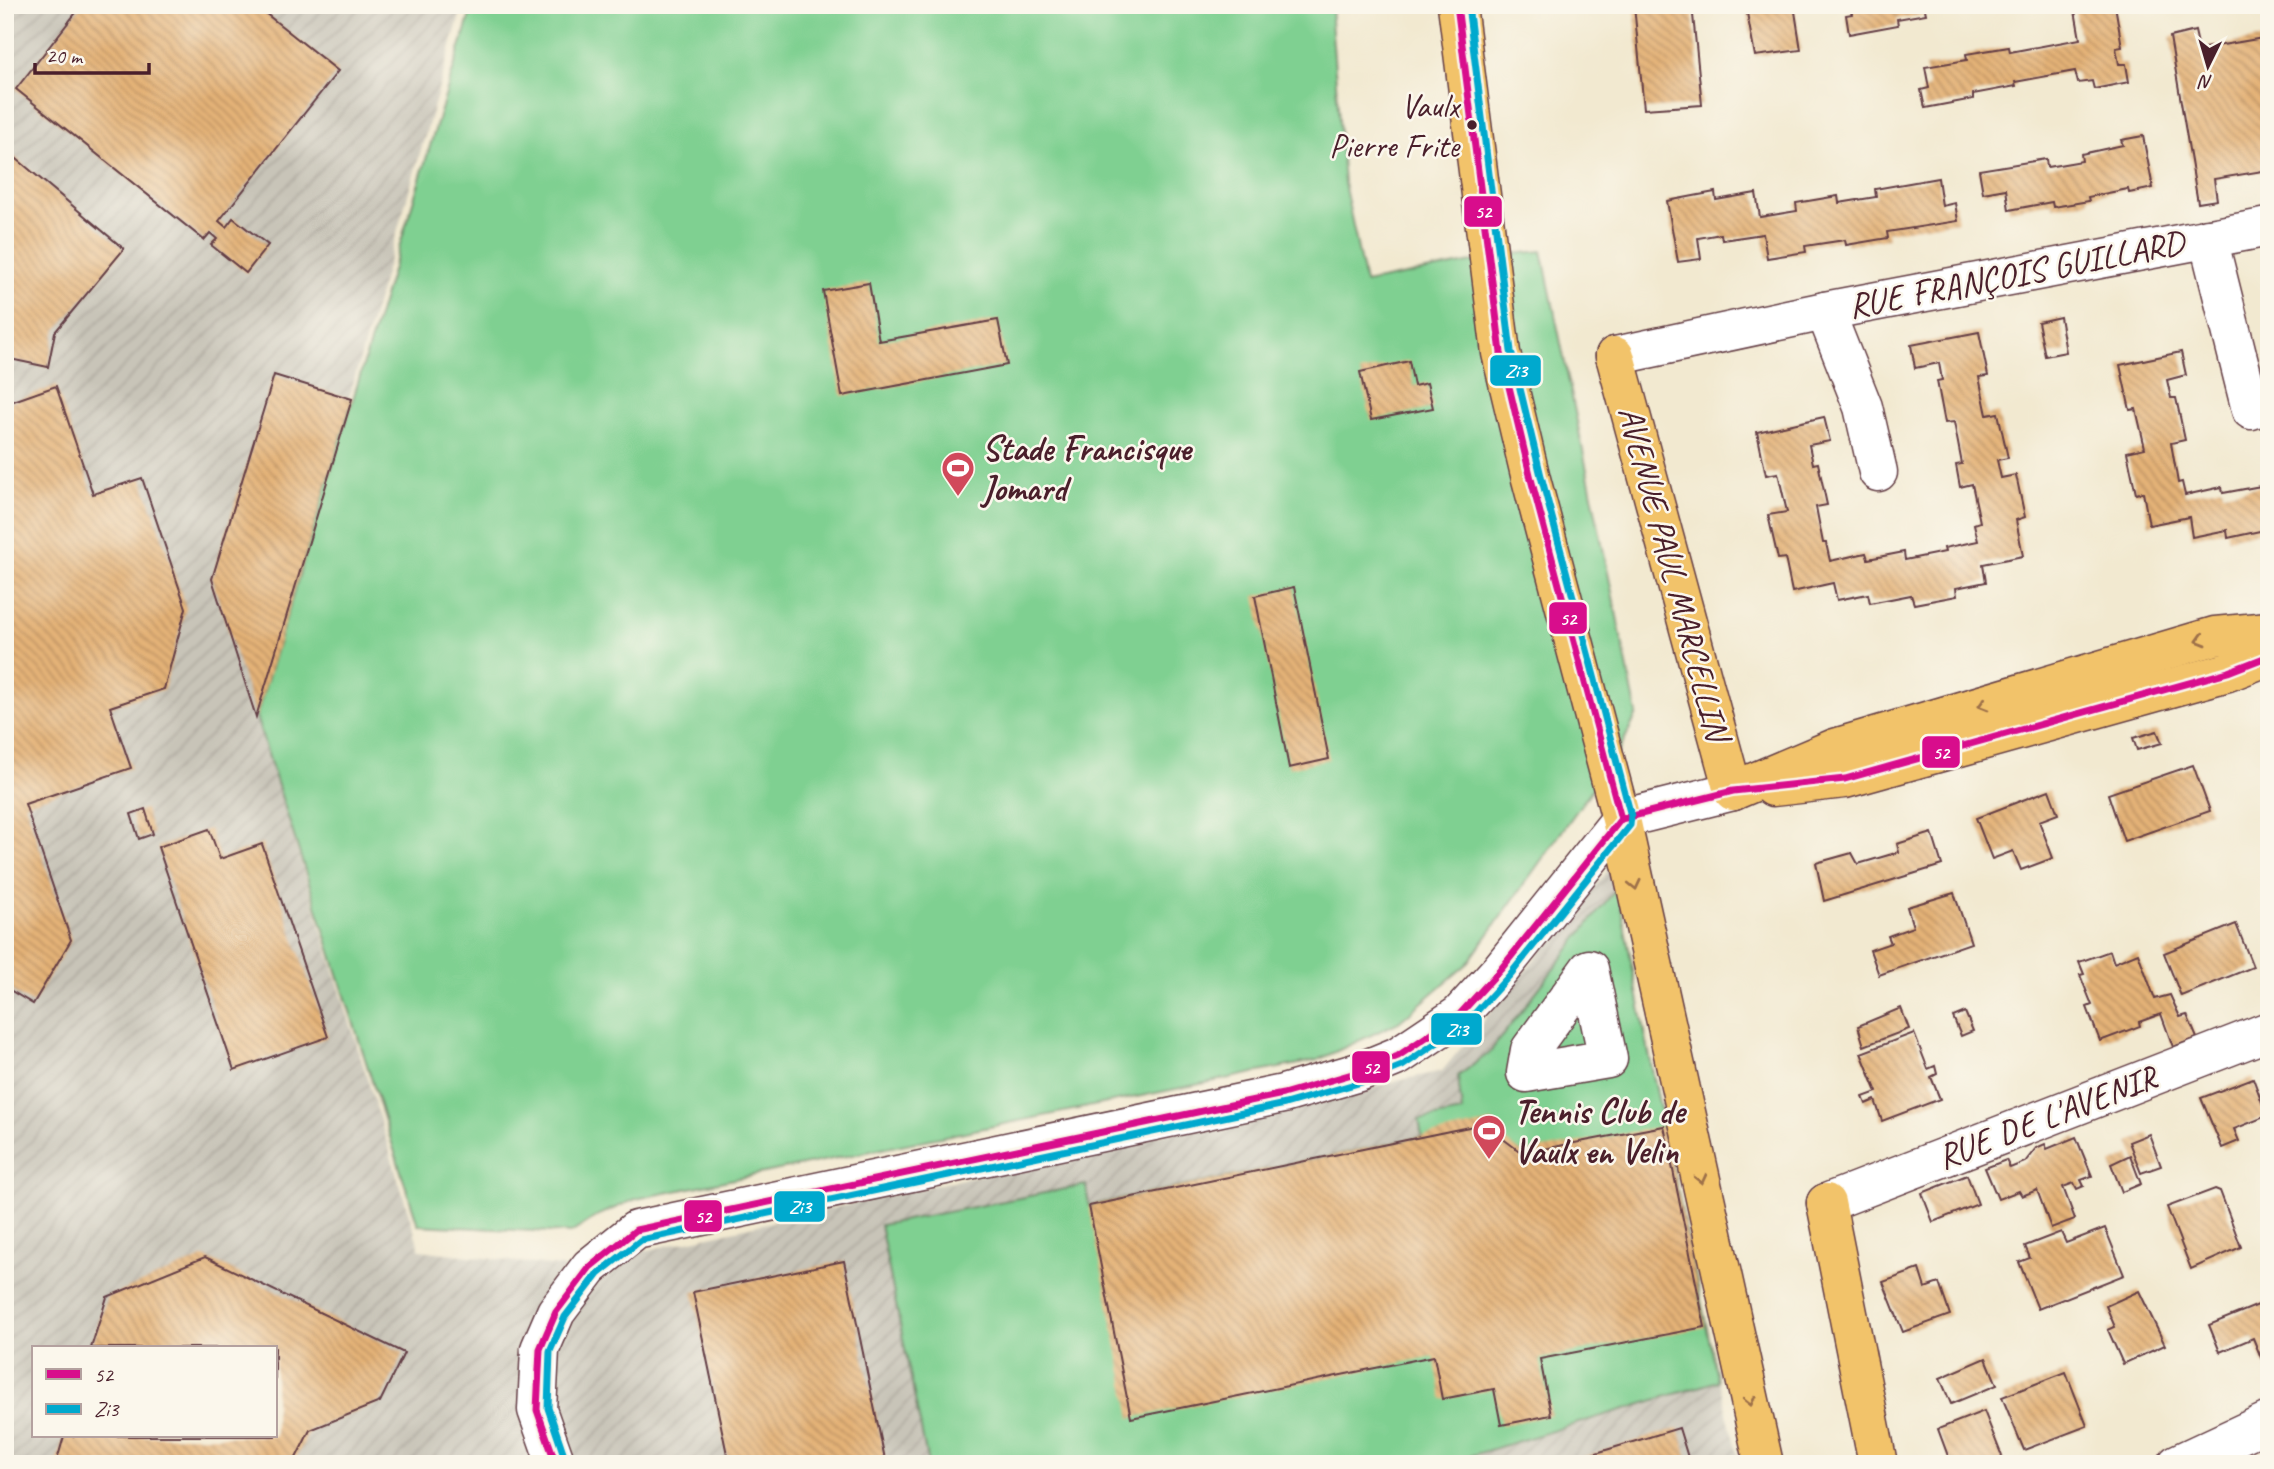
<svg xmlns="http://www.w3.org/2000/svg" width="2274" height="1469" font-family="Caveat,sans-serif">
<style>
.industrial{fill:url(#industrial-furrows);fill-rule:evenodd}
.pitch{fill:#7fd091;stroke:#64785e;stroke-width:2}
.building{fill:url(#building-back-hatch)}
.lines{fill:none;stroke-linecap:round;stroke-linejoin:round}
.minor-casing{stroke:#633d44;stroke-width:41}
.major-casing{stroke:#633d44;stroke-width:41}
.minor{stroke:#fff;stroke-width:38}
.major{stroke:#f2c36a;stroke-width:38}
.bus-1-casing{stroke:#fbf7ec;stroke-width:12}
.bus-2-casing{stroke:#fbf7ec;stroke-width:12}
.bus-1{stroke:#d80d8c;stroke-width:7}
.bus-2{stroke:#00a9ce;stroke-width:7}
.oneway{stroke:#9e714a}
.bus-dot{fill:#4a1f2b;stroke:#fbf7ec;stroke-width:2.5}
.labels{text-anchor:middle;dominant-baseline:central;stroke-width:5;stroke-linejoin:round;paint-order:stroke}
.bus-label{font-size:33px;fill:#4a1f2b;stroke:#fbf7ec;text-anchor:end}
.street-label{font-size:35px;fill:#4a1f2b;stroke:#fbf7ec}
.poi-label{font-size:35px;font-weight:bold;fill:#4a1f2b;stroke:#fbf7ec;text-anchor:start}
.line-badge{stroke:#fbf7ec;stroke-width:2.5}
.badge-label{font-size:19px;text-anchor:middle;font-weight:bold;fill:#fff}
</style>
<defs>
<pattern id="industrial-furrows" width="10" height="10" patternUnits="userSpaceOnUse" patternTransform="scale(1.75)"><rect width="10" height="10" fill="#c8c4b8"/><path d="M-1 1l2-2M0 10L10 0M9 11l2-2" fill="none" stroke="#ada89e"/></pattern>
<pattern id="building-back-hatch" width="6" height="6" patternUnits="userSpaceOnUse" patternTransform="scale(1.75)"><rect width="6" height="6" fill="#e4b277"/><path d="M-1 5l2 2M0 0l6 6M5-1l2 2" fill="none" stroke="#bb9062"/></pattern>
</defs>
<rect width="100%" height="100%" fill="#fbf7ec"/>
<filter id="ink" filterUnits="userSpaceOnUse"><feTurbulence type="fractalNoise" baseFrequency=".0143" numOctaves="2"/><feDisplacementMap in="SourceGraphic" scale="14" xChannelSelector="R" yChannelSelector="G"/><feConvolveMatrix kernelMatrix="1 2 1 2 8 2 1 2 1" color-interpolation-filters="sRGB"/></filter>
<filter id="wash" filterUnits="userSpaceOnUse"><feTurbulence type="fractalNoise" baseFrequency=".00686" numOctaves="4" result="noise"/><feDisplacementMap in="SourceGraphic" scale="28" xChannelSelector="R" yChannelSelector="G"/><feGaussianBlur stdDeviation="1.57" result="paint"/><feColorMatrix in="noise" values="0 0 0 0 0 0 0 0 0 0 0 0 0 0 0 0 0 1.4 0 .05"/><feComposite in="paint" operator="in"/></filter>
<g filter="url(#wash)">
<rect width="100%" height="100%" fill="#f2e9d0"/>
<path class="industrial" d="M5 5H463L256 717 420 1250 568 1268 1442 1071 1609 869 1617 887 1705 1327 1740 1464H5ZM33 1348H275V1436H33Z"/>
<g class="pitch">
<path d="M473 5H1335L1331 20 1344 183 1365 283 1513 254 1542 251 1637 714 1618 753 1467 964 1399 1022 1318 1060 636 1199 599 1215 571 1233 418 1225 256 717Z"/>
<path d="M1617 887 1653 1075 1718 1381 1443 1464H928L880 1225 1086 1185 1089 1206 1422 1137 1419 1120 1462 1112 1458 1076 1489 1053Z"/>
</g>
<g id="blocks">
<g class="building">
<path d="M82 5H255L338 71 219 221 226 227 233 218 268 245 246 273 211 245 217 239 210 233 204 240 16 89Z"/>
<path d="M1634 5H1692L1702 105 1644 109Z"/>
<path d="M1781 5H1794L1801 50 1755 56 1747 13Z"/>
<path d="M1851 5H1924L1926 14 1897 19 1898 25 1849 34 1846 15 1852 14Z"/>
<path d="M2074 5H2115L2122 47 2116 48 2119 64H2126L2129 82 2094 89 2092 81 2078 83 2075 71 2015 82 2016 86 1973 94V99L1925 108 1921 90 1929 88 1925 67 1967 60 1966 54 2009 47 2010 52 2080 39Z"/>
<path d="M2195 31 2199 49 2269 37V128H2266L2269 170 2214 179 2217 200 2198 203 2170 37Z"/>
<path d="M2143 136 2153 188 2129 193 2128 189 2088 197 2089 201 2053 207 2052 202 2009 210 2006 189 1983 193 1979 170 2046 159 2047 167 2082 161 2081 154 2123 145 2121 140Z"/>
<path d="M5 149 124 249 55 332 48 367 5 358Z"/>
<path d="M1938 178 1942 206 1955 203 1958 221 1887 232 1888 238 1846 245 1845 240 1805 246 1806 252 1767 258 1763 234 1722 240 1721 234 1698 238 1701 259 1678 262 1667 201 1715 192 1716 200 1756 193 1760 217 1797 211 1796 203 1838 196 1839 203 1876 197 1875 189Z"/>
<path d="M869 283 879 341 998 320 1007 365 842 396 823 291Z"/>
<path d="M2060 317 2066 352 2045 356 2038 322Z"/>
<path d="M1979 332 1988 376 1979 377 1987 415 1998 413 2008 458 1997 460 2001 478 2016 475 2025 517 2016 520 2023 556 1983 564 1986 582 1956 588 1957 596 1914 604 1911 595 1870 603 1868 594 1837 600 1833 583 1792 592 1785 558 1778 559 1768 515 1787 512 1778 473 1766 475 1757 432 1824 417 1830 441 1809 445 1813 464 1818 463 1827 505 1816 507 1823 543H1826L1830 561 1866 553 1868 559 1904 552 1905 560 1945 552 1944 548 1978 541 1974 524 1980 522 1972 484 1960 487 1956 465 1962 464 1954 422 1945 423 1937 381 1942 380 1939 363 1915 368 1911 345Z"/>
<path d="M2181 352 2186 375 2167 380 2171 398H2176L2185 440 2171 443 2178 483 2182 482 2185 495 2222 487 2223 493 2261 486 2263 496 2269 495V529L2228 538 2227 530 2192 537 2189 517 2149 525 2143 492 2136 494 2127 452 2145 448 2136 409 2130 410 2120 365Z"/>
<path d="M1409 361 1414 386 1427 383 1433 408 1371 420 1360 372Z"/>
<path d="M274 375 352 399 256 717 212 579Z"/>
<path d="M56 386 93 494 142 478 186 608 164 689 110 707 131 768 25 804 71 940 33 1004 5 987V404Z"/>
<path d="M1294 587 1329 759 1289 768 1255 596Z"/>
<path d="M2157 731 2162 743 2137 750 2133 738Z"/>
<path d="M2193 765 2210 811 2124 841 2108 794Z"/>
<path d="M2049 790 2058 814 2039 821 2053 858 2021 870 2013 851 1992 859 1976 818Z"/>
<path d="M145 809 153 834 139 839 131 814Z"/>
<path d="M209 829 220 859 262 844 328 1037 234 1070 158 847Z"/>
<path d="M1932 833 1942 865 1824 901 1816 863 1852 853 1858 864 1899 852 1897 844Z"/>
<path d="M1954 893 1971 943 1879 975 1870 950 1891 943 1888 936 1913 927 1907 907Z"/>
<path d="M2236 924 2253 967 2181 996 2164 953Z"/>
<path d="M2110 951 2114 963 2138 953 2155 999 2170 995 2180 1017 2187 1015 2197 1038 2173 1047 2161 1014 2139 1022 2140 1026 2100 1041 2087 1007 2092 1005 2080 975 2084 974 2079 962Z"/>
<path d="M1901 1008 1909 1029 1864 1046 1858 1026Z"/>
<path d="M1965 1012 1973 1031 1961 1036 1953 1017Z"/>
<path d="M1914 1033 1928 1069 1935 1066 1937 1074 1931 1077 1940 1099 1882 1121 1875 1100 1866 1104 1863 1097 1877 1092 1861 1053Z"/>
<path d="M2253 1078 2267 1116 2234 1129 2239 1141 2222 1148 2201 1098Z"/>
<path d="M1493 1122 1498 1139 1502 1138 1522 1153 1664 1126 1705 1327 1540 1359 1551 1415 1501 1425 1494 1389 1442 1399 1434 1356 1131 1418 1089 1206Z"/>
<path d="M2149 1134 2161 1166 2141 1173 2129 1142Z"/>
<path d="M2076 1137 2092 1176 2081 1180 2084 1186 2077 1189 2074 1183 2063 1187 2075 1219 2051 1228 2037 1190 2022 1196 2019 1191 1998 1199 1985 1168 2006 1160 2010 1168 2025 1162 2036 1148 2045 1144 2047 1149Z"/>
<path d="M2130 1155 2141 1184 2122 1192 2111 1164Z"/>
<path d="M1967 1175 1978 1204 1933 1222 1922 1193Z"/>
<path d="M2215 1189 2220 1191 2241 1247 2191 1269 2167 1207Z"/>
<path d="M2105 1228 2124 1275 2038 1309 2019 1262 2030 1258 2025 1246 2061 1232 2066 1243Z"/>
<path d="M205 1257 404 1353 380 1402 310 1430 293 1464H56L64 1436H275V1348H91L107 1297Z"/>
<path d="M844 1261 886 1464H729L693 1292Z"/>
<path d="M1919 1269 1925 1288 1939 1283 1950 1315 1903 1332 1883 1282Z"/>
<path d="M2139 1291 2165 1345 2123 1364 2108 1330 2115 1327 2106 1306Z"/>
<path d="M2268 1301 2269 1363 2264 1365 2253 1338 2220 1352 2209 1325Z"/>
<path d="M1986 1358 1997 1385 1951 1404 1940 1378Z"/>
<path d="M2066 1372 2087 1426 2024 1450 2002 1397Z"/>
<path d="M1984 1411 2005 1464H1951L1938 1429Z"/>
<path d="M1679 1428 1690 1464H1563V1463Z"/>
</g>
</g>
</g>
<g filter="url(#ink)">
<use href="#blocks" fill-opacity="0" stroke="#633d44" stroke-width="2"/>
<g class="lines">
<defs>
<g id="minor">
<path d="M2208 238 2251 410"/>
<path d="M1825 311 1863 407 1878 472"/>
<path d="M1615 356 1825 311 2269 227"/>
<path d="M1589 969 1608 1059 1526 1073 1530 1050Z"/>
<path d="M1826 1203 2269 1031"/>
<path d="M556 1464 537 1410 540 1349 556 1312 590 1267 636 1230 1283 1094 1359 1072 1398 1056 1459 1015 1501 969 1621 819 1733 791"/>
<path d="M2177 1464 2269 1421"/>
</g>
<g id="major">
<path d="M1457 5 1501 353 1531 479 1621 819 1764 1464"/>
<path d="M1615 356 1733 791"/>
<path d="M1773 787 1845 779 2228 672 2269 656"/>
<path d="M1733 791 1835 748 2215 636 2269 631"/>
<path d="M1826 1203 1878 1464"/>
</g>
</defs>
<use href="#minor" class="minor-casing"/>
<use href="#major" class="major-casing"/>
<use href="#minor" class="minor"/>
<use href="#major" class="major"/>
<defs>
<g id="bus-1">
<path d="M1457 5 1501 353 1531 479 1621 819"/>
<path d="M556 1464 537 1410 540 1349 556 1312 590 1267 636 1230 1283 1094 1359 1072 1398 1056 1459 1015 1501 969 1621 819 1733 791 1845 779 2228 672 2269 656"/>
</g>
<path id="bus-2" d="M566 1461 548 1408 550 1351 565 1317 598 1274 641 1240 1285 1104 1362 1082 1402 1066 1466 1023 1509 976 1630 825 1631 816 1541 476 1511 351 1468 5"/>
</defs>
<use href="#bus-1" class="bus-1-casing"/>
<use href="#bus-2" class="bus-2-casing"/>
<use href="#bus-1" class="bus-1"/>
<use href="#bus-2" class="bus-2"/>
</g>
<defs><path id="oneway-chevron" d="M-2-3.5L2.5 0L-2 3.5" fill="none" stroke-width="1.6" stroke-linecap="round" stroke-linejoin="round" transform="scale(1.75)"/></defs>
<g class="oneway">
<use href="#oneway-chevron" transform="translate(2201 640) rotate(164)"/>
<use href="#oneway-chevron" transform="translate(1983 705) rotate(164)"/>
<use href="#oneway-chevron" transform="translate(1635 885) rotate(77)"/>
<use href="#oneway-chevron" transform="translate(1701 1179) rotate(77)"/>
<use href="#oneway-chevron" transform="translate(1750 1401) rotate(77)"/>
</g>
</g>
<defs>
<symbol id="stadium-pin" viewBox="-11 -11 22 30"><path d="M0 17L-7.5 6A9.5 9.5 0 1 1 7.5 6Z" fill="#d1495b" stroke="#fbf7ec"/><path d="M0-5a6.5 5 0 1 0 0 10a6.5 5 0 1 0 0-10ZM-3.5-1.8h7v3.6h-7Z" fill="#fff"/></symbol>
</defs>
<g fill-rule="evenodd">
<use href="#stadium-pin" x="939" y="449" width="38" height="52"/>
<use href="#stadium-pin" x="1470" y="1112" width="38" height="52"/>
</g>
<circle class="bus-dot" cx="1472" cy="125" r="6"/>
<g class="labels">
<g class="bus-label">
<text x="1459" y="106">Vaulx<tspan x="1459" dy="40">Pierre Frite</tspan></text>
</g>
<g class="street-label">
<text transform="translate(2016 274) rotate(-11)">RUE FRANÇOIS GUILLARD</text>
<text transform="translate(1674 573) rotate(75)">AVENUE PAUL MARCELLIN</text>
<text transform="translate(2047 1117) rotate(-21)">RUE DE L'AVENIR</text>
</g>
<g class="poi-label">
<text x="982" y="448">Stade Francisque<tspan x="982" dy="40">Jomard</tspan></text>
<text x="1514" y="1111">Tennis Club de<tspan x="1514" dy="40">Vaulx en Velin</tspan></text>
</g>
</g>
<g class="line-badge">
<rect x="1463" y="195" width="40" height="33" rx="7" fill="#d80d8c"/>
<rect x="1489" y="354" width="53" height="33" rx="7" fill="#00a9ce"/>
<rect x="1548" y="601" width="40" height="34" rx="7" fill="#d80d8c"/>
<rect x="1921" y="735" width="40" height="34" rx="7" fill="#d80d8c"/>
<rect x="1430" y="1012" width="53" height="34" rx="7" fill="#00a9ce"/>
<rect x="1351" y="1050" width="40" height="34" rx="7" fill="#d80d8c"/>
<rect x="773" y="1190" width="53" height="33" rx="7" fill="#00a9ce"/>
<rect x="683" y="1199" width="40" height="34" rx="7" fill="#d80d8c"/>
</g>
<g class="badge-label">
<text x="1483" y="218">52</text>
<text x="1516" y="377">Zi3</text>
<text x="1568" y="625">52</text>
<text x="1941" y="759">52</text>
<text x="1457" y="1036">Zi3</text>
<text x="1371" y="1074">52</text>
<text x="800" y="1213">Zi3</text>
<text x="703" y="1223">52</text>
</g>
<rect width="2274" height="1469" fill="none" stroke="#fbf7ec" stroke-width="28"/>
<rect x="32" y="1346" width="245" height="91" fill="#fbf7ec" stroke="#b4a19f" stroke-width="2"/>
<rect x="46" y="1369" width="35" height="10" fill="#d80d8c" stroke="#b4a19f" stroke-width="2"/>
<text x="94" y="1382" font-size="21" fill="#4a1f2b">52</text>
<rect x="46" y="1404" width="35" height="10" fill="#00a9ce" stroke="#b4a19f" stroke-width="2"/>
<text x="94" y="1416" font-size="21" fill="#4a1f2b">Zi3</text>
<g transform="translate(2208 66) rotate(185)" stroke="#fbf7ec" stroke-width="5" paint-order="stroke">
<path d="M0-5L12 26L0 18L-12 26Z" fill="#4a1f2b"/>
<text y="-10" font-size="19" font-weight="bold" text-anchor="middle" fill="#4a1f2b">N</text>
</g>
<path d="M35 63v10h114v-10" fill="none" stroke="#4a1f2b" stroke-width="3.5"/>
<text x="46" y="63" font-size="21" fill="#4a1f2b" stroke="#fbf7ec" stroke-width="5" paint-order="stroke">20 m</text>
</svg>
